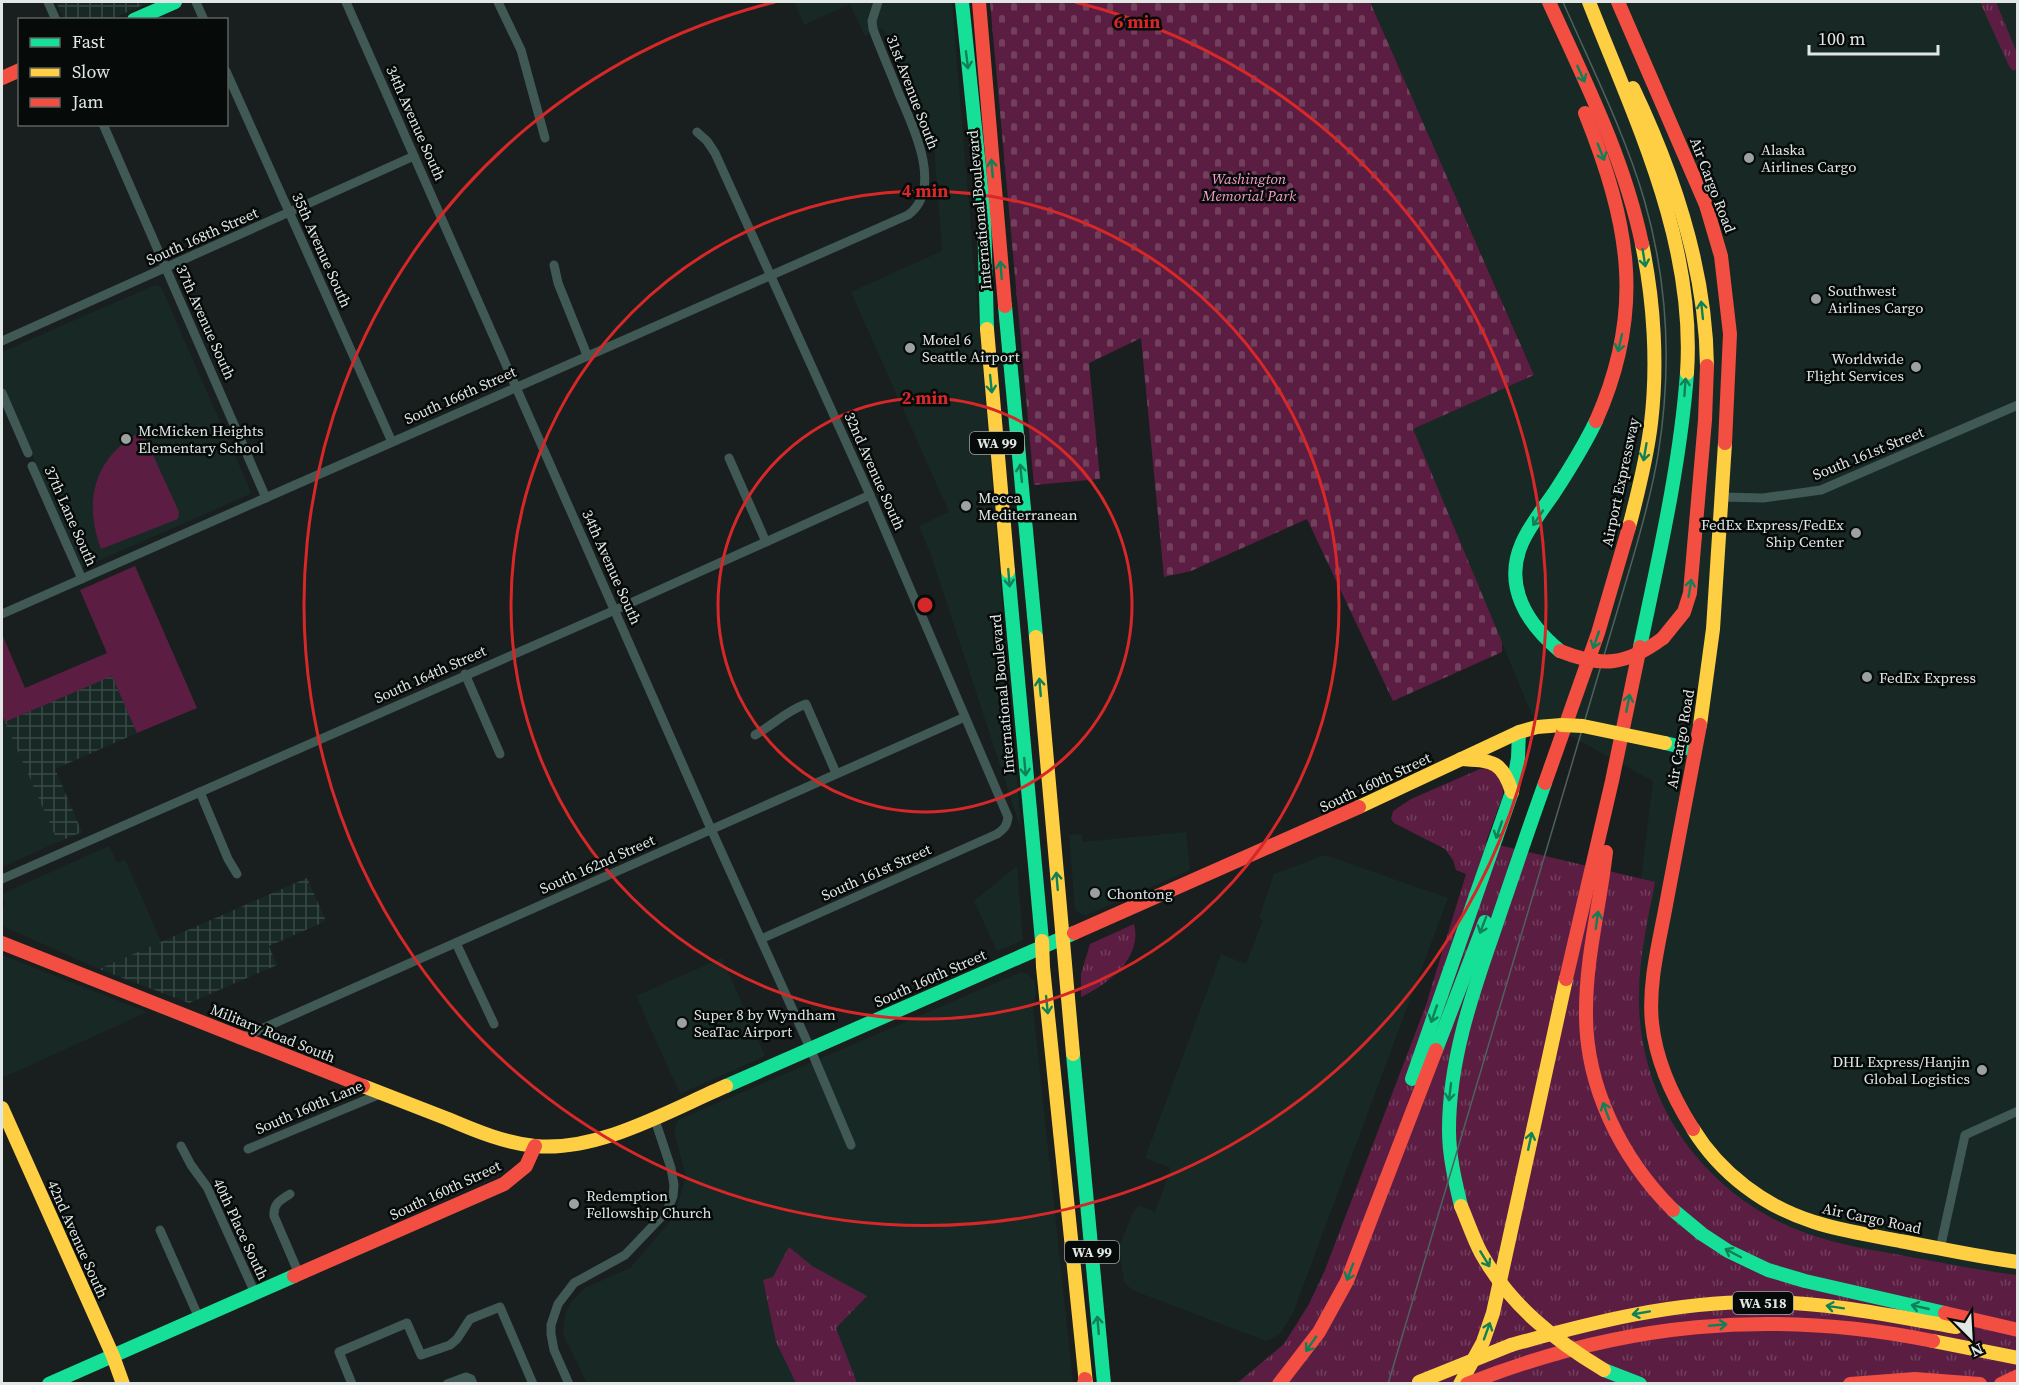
<svg xmlns="http://www.w3.org/2000/svg" width="2019" height="1385" font-family="'Source Serif 4',serif">
<style>
.built{fill:#182925}
.industrial{fill:url(#industrial-grid)}
.grass{fill:url(#grass-tufts)}
.cemetery{fill:url(#cemetery-stones)}
.green{fill:#5b1e42}
.lines{fill:none;stroke-linecap:round;stroke-linejoin:round}
.street{stroke:#405955;stroke-width:9}
.fast{stroke:#16e098;stroke-width:14}
.slow{stroke:#ffcf43;stroke-width:14}
.jam{stroke:#f24e42;stroke-width:14}
.tram{stroke:#4f615e;stroke-width:1.5}
.slow-bridge{stroke:#ffcf43;stroke-width:14}
.jam-bridge{stroke:#f24e42;stroke-width:14}
.oneway{stroke:#0f8058}
.ring{fill:none;stroke:#d62828;stroke-width:3}
.poi-dot{fill:#9aa19f;stroke:#060a09;stroke-width:2}
.labels{text-anchor:middle;dominant-baseline:central;stroke-width:5;stroke-linejoin:round;paint-order:stroke}
.shield{fill:#060a09;stroke:#9fa5a3;stroke-width:1.5}
.shield-label{font-size:14px;font-weight:bold;fill:#e0e7e5}
.street-label{font-size:15px;fill:#e0e7e5;stroke:#060a09}
.poi-label{font-size:15px;fill:#e0e7e5;stroke:#060a09;text-anchor:start}
.park-label{font-size:15px;font-style:italic;fill:#f79ecd;stroke:#060a09}
.centre{fill:#d62828;stroke:#060a09;stroke-width:3}
.ring-label{font-size:18px;text-anchor:middle;font-weight:bold;fill:#d62828;stroke:#060a09;stroke-width:5;stroke-linejoin:round;paint-order:stroke}
</style>
<defs>
<pattern id="industrial-grid" width="8" height="8" patternUnits="userSpaceOnUse" patternTransform="scale(1.5)"><rect width="8" height="8" fill="#182925"/><path d="M0 4h8M4 0v8" fill="none" stroke="#394844"/></pattern>
<pattern id="grass-tufts" width="24" height="20" patternUnits="userSpaceOnUse" patternTransform="scale(1.5)"><rect width="24" height="20" fill="#5b1e42"/><path d="M3 7l-1-3M5 7V3M7 7l1-3M15 17l-1-3M17 17v-4M19 17l1-3" fill="none" stroke="#723f5d"/></pattern>
<pattern id="cemetery-stones" width="16" height="16" patternUnits="userSpaceOnUse" patternTransform="scale(1.5)"><rect width="16" height="16" fill="#5b1e42"/><path d="M2 7V4a2 2 0 0 1 4 0v3zM10 15v-3a2 2 0 0 1 4 0v3z" fill="#723f5d"/></pattern>
</defs>
<rect width="100%" height="100%" fill="#191f1e"/>
<g class="built">
<path d="M794 2H952L1021 829 931 555 919 526 949 512 851 292 942 251 934 145 883 28 865 36 850 4 804 25Z"/>
<path d="M1370 2H2017V1283L1783 1240 1706 1187 1651 1118 1624 1019 1653 781 1532 715 1413 429 1534 374Z"/>
<path d="M155 285 161 287 250 490V494L82 568 2 387V352Z"/>
<path d="M2 715 58 842 2 867Z"/>
<path d="M1186 832 1190 870 1086 915 1081 914 1075 910 1069 835 1082 834 1083 842Z"/>
<path d="M109 846 117 863 125 859 161 942 99 969 2 926V912L5 902 2 894Z"/>
<path d="M1325 855 1448 898 1293 1313 1280 1334 1266 1341 1132 1290 1124 1282 1119 1247 1131 1217 1138 1205 1155 1212 1171 1168 1145 1158 1221 954 1246 964 1263 920 1259 918 1274 874Z"/>
<path d="M1017 866 1023 940 997 951 974 901Z"/>
<path d="M2 955 147 1012 2 1078Z"/>
<path d="M722 958 765 1056 680 1094 636 996Z"/>
<path d="M1021 972 1028 974 1034 981 1036 993 1033 1007 1073 1383H857L812 1266 763 1280 776 1342 796 1383H587L563 1334 565 1315 571 1302 585 1288 630 1268 674 1217 686 1176 674 1132 678 1120Z"/>
</g>
<g class="industrial">
<path d="M56 2H150L109 20 64 19Z"/>
<path d="M112 675 137 733 55 769 82 832 58 842 5 722Z"/>
<path d="M307 878 326 921 269 946 277 965 189 1003 99 969Z"/>
</g>
<g class="grass">
<path d="M1980 2H1996L2017 53V70H2012L2008 64Z"/>
<path d="M1488 768 1504 779 1503 795 1486 842 1655 882C1648 919 1639 957 1639 995 1638 1037 1649 1080 1669 1117 1702 1176 1756 1219 1821 1238 1850 1247 1880 1251 1910 1257 1946 1263 1981 1271 2017 1275V1383L1236 1384 1284 1344 1309 1304 1325 1270 1426 1005 1466 874 1456 870 1453 860 1445 849 1394 823 1391 819 1393 811 1411 799 1480 769Z"/>
<path d="M1134 924C1143 958 1107 985 1081 997V974L1090 944Z"/>
<path d="M789 1247 812 1266 867 1296 836 1328 857 1383H796L776 1342 763 1280 773 1277Z"/>
</g>
<path class="cemetery" d="M990 2H1370L1534 375 1413 429 1502 642V652L1393 701 1307 519 1191 571 1164 577 1141 338 1089 363 1100 479 1034 485Z"/>
<g class="green">
<path d="M142 431 179 512 178 519 101 549C83 500 94 457 142 431Z"/>
<path d="M135 566 197 708 137 733 112 676 5 722 2 715V634L25 688 107 653 80 590Z"/>
</g>
<g class="lines">
<g class="street">
<path d="M48 2 56 20"/>
<path d="M196 2 204 20"/>
<path d="M346 2 711 829 810 1048 851 1145"/>
<path d="M498 2 521 50 545 138"/>
<path d="M226 71 392 442"/>
<path d="M103 124 266 498"/>
<path d="M697 132 707 141 715 153 870 495 1008 817C1007 826 1004 829 997 834L761 939"/>
<path d="M554 265 558 283 587 355"/>
<path d="M2 341 414 156"/>
<path d="M2 393 28 453"/>
<path d="M729 458 766 542"/>
<path d="M32 466 82 579"/>
<path d="M1722 497 1763 498 1821 490 2018 405"/>
<path d="M2 614 908 215C944 189 913 126 899 94 891 73 881 51 873 29L872 21 878 2"/>
<path d="M465 674 500 754"/>
<path d="M755 735C773 725 786 711 806 704L836 773"/>
<path d="M200 792 228 859 237 874"/>
<path d="M2 879 615 610 870 495"/>
<path d="M456 943 494 1024"/>
<path d="M241 1038 965 717"/>
<path d="M181 1146 191 1165 207 1187 255 1293"/>
<path d="M248 1149 380 1094"/>
<path d="M290 1194C280 1200 273 1204 274 1216L299 1274"/>
<path d="M160 1230 199 1318"/>
<path d="M1940 1249 1965 1135 2018 1111"/>
<path d="M352 1384 339 1352 407 1323 421 1355 450 1345 457 1339 470 1319 500 1307 533 1384"/>
<path d="M447 1384 466 1377 471 1379 473 1384"/>
<path d="M569 1384 554 1350 551 1334V1325L558 1304 574 1283 625 1255 667 1211 673 1196 674 1185 671 1168 654 1117"/>
</g>
<g class="fast">
<path d="M962 2 984 215 987 329"/>
<path d="M134 20 175 2"/>
<path d="M1005 306 1036 637"/>
<path d="M1008 571 1042 941"/>
<path d="M1640 647C1659 556 1680 466 1687 373"/>
<path d="M1560 651C1527 624 1503 586 1522 543 1530 525 1543 509 1554 493 1569 470 1584 446 1596 421"/>
<path d="M1665 743 1695 750"/>
<path d="M1436 1050 1485 922"/>
<path d="M1073 1054 1104 1384"/>
<path d="M1412 1079 1512 792 1518 758 1519 732"/>
<path d="M726 1086 1074 933"/>
<path d="M1461 1206C1455 1181 1449 1156 1449 1130 1449 1062 1471 997 1493 934 1510 884 1527 833 1545 783"/>
<path d="M1673 1210 1702 1234 1728 1251 1768 1270 1805 1281 1945 1313"/>
<path d="M1604 1370 1640 1384"/>
<path d="M49 1384 294 1276"/>
</g>
<g class="slow">
<path d="M1589 2C1635 120 1696 242 1687 373"/>
<path d="M1633 88C1674 174 1706 270 1707 366"/>
<path d="M987 329 1008 571"/>
<path d="M1629 527C1638 493 1647 458 1651 423 1658 365 1654 301 1642 244"/>
<path d="M1036 637 1073 1054"/>
<path d="M1700 725 1713 629 1725 443"/>
<path d="M1461 759C1492 761 1502 760 1512 792"/>
<path d="M1359 807 1519 732 1537 727 1562 725"/>
<path d="M1042 941 1043 967 1086 1384"/>
<path d="M363 1086C391 1097 420 1108 448 1119 476 1131 505 1143 535 1146 599 1152 670 1110 726 1086"/>
<path d="M2 1108 113 1356 123 1384"/>
<path d="M1693 1129C1720 1173 1765 1207 1814 1222 1842 1231 1871 1235 1900 1241 1939 1248 1978 1257 2018 1262"/>
<path d="M1933 1341 2018 1358"/>
<path d="M1511 1345C1593 1322 1676 1301 1762 1302 1827 1302 1892 1316 1956 1327"/>
<path d="M1460 1384 1483 1342 1493 1313 1566 979"/>
</g>
<g class="jam">
<path d="M979 2 1005 306"/>
<path d="M1549 2C1585 81 1624 158 1642 244"/>
<path d="M1618 2 1706 205 1721 256 1730 334 1725 443"/>
<path d="M2 78 20 70"/>
<path d="M1585 113C1629 223 1646 309 1596 421"/>
<path d="M1663 638 1684 612 1690 593 1705 420 1707 366"/>
<path d="M1545 783 1598 633 1629 527"/>
<path d="M1606 852C1600 905 1586 957 1586 1011 1585 1086 1621 1158 1673 1210"/>
<path d="M1074 933 1359 807"/>
<path d="M2 943 363 1086"/>
<path d="M1566 979 1612 781 1640 647"/>
<path d="M1693 1129C1672 1096 1656 1061 1652 1023 1648 984 1659 943 1666 905 1677 845 1689 785 1700 725"/>
<path d="M294 1276 504 1184 526 1166 535 1146"/>
<path d="M1945 1313 2018 1330"/>
<path d="M1084 1384 1085 1379"/>
<path d="M1279 1384 1319 1332 1347 1281 1436 1050"/>
<path d="M1467 1384C1620 1323 1771 1308 1933 1341"/>
<path d="M1850 1384 1915 1379 1980 1384"/>
<path d="M2001 1384 2018 1376"/>
</g>
<path class="tram" d="M1388 1384 1627 578C1639 538 1651 497 1658 455 1672 369 1668 282 1644 199 1624 131 1591 66 1563 2"/>
<g class="slow-bridge">
<path d="M1562 725 1583 726 1665 743"/>
<path d="M1461 1206C1468 1222 1473 1238 1481 1253 1510 1305 1554 1340 1604 1370"/>
<path d="M1419 1382 1511 1345"/>
</g>
<path class="jam-bridge" d="M1560 651C1602 668 1627 665 1663 638"/>
</g>
<defs><path id="oneway-shaft" d="M-6 0H5M1.5-3L5.5 0L1.5 3" fill="none" stroke-width="1.6" stroke-linecap="round" stroke-linejoin="round" transform="scale(1.5)"/></defs>
<g class="oneway">
<use href="#oneway-shaft" transform="translate(967 60) rotate(83)"/>
<use href="#oneway-shaft" transform="translate(1581 74) rotate(66)"/>
<use href="#oneway-shaft" transform="translate(1601 152) rotate(68)"/>
<use href="#oneway-shaft" transform="translate(992 168) rotate(-95)"/>
<use href="#oneway-shaft" transform="translate(1644 258) rotate(81)"/>
<use href="#oneway-shaft" transform="translate(1001 270) rotate(-95)"/>
<use href="#oneway-shaft" transform="translate(1702 310) rotate(-96)"/>
<use href="#oneway-shaft" transform="translate(1620 343) rotate(103)"/>
<use href="#oneway-shaft" transform="translate(991 384) rotate(84)"/>
<use href="#oneway-shaft" transform="translate(1685 387) rotate(-86)"/>
<use href="#oneway-shaft" transform="translate(1645 452) rotate(100)"/>
<use href="#oneway-shaft" transform="translate(1021 473) rotate(-96)"/>
<use href="#oneway-shaft" transform="translate(1538 518) rotate(124)"/>
<use href="#oneway-shaft" transform="translate(1009 578) rotate(85)"/>
<use href="#oneway-shaft" transform="translate(1690 588) rotate(-81)"/>
<use href="#oneway-shaft" transform="translate(1596 640) rotate(109)"/>
<use href="#oneway-shaft" transform="translate(1040 687) rotate(-95)"/>
<use href="#oneway-shaft" transform="translate(1628 703) rotate(-79)"/>
<use href="#oneway-shaft" transform="translate(1025 767) rotate(85)"/>
<use href="#oneway-shaft" transform="translate(1499 830) rotate(109)"/>
<use href="#oneway-shaft" transform="translate(1057 881) rotate(-95)"/>
<use href="#oneway-shaft" transform="translate(1597 920) rotate(-82)"/>
<use href="#oneway-shaft" transform="translate(1483 925) rotate(111)"/>
<use href="#oneway-shaft" transform="translate(1047 1005) rotate(84)"/>
<use href="#oneway-shaft" transform="translate(1434 1014) rotate(109)"/>
<use href="#oneway-shaft" transform="translate(1450 1092) rotate(97)"/>
<use href="#oneway-shaft" transform="translate(1606 1111) rotate(-110)"/>
<use href="#oneway-shaft" transform="translate(1530 1141) rotate(-78)"/>
<use href="#oneway-shaft" transform="translate(1733 1253) rotate(-152)"/>
<use href="#oneway-shaft" transform="translate(1485 1259) rotate(59)"/>
<use href="#oneway-shaft" transform="translate(1350 1272) rotate(111)"/>
<use href="#oneway-shaft" transform="translate(1835 1307) rotate(-171)"/>
<use href="#oneway-shaft" transform="translate(1920 1307) rotate(-167)"/>
<use href="#oneway-shaft" transform="translate(1641 1313) rotate(170)"/>
<use href="#oneway-shaft" transform="translate(1098 1325) rotate(-95)"/>
<use href="#oneway-shaft" transform="translate(1718 1325) rotate(-5)"/>
<use href="#oneway-shaft" transform="translate(1487 1331) rotate(-70)"/>
<use href="#oneway-shaft" transform="translate(1311 1344) rotate(125)"/>
</g>
<g class="ring">
<circle cx="925" cy="605" r="207"/>
<circle cx="925" cy="605" r="414"/>
<path d="M1075 2A621 621 0 1 1 775 2"/>
</g>
<g class="poi-dot">
<circle cx="1749" cy="158" r="6"/>
<circle cx="1816" cy="299" r="6"/>
<circle cx="910" cy="348" r="6"/>
<circle cx="1916" cy="367" r="6"/>
<circle cx="126" cy="439" r="6"/>
<circle cx="966" cy="506" r="6"/>
<circle cx="1856" cy="533" r="6"/>
<circle cx="1867" cy="677" r="6"/>
<circle cx="1095" cy="893" r="6"/>
<circle cx="682" cy="1023" r="6"/>
<circle cx="1982" cy="1070" r="6"/>
<circle cx="574" cy="1204" r="6"/>
</g>
<g class="labels">
<g class="shield">
<rect x="970" y="432" width="54" height="22" rx="4.5"/>
<rect x="1065" y="1241" width="54" height="22" rx="4.5"/>
<rect x="1733" y="1292" width="60" height="22" rx="4.5"/>
</g>
<g class="shield-label">
<text x="997" y="443">WA 99</text>
<text x="1092" y="1252">WA 99</text>
<text x="1763" y="1303">WA 518</text>
</g>
<g class="street-label">
<text transform="translate(913 92) rotate(69)">31st Avenue South</text>
<text transform="translate(416 123) rotate(66)">34th Avenue South</text>
<text transform="translate(1713 185) rotate(69)">Air Cargo Road</text>
<text transform="translate(979 210) rotate(-95)">International Boulevard</text>
<text transform="translate(202 236) rotate(-24)">South 168th Street</text>
<text transform="translate(322 250) rotate(66)">35th Avenue South</text>
<text transform="translate(206 322) rotate(66)">37th Avenue South</text>
<text transform="translate(460 395) rotate(-24)">South 166th Street</text>
<text transform="translate(1868 453) rotate(-22)">South 161st Street</text>
<text transform="translate(875 471) rotate(66)">32nd Avenue South</text>
<text transform="translate(1620 482) rotate(-78)">Airport Expressway</text>
<text transform="translate(71 516) rotate(66)">37th Lane South</text>
<text transform="translate(612 567) rotate(66)">34th Avenue South</text>
<text transform="translate(430 674) rotate(-24)">South 164th Street</text>
<text transform="translate(1002 694) rotate(-95)">International Boulevard</text>
<text transform="translate(1680 739) rotate(-80)">Air Cargo Road</text>
<text transform="translate(1375 782) rotate(-25)">South 160th Street</text>
<text transform="translate(597 864) rotate(-24)">South 162nd Street</text>
<text transform="translate(876 872) rotate(-24)">South 161st Street</text>
<text transform="translate(930 978) rotate(-24)">South 160th Street</text>
<text transform="translate(273 1033) rotate(22)">Military Road South</text>
<text transform="translate(309 1107) rotate(-23)">South 160th Lane</text>
<text transform="translate(445 1190) rotate(-25)">South 160th Street</text>
<text transform="translate(1872 1218) rotate(12)">Air Cargo Road</text>
<text transform="translate(241 1229) rotate(65)">40th Place South</text>
<text transform="translate(78 1239) rotate(66)">42nd Avenue South</text>
</g>
<g class="poi-label">
<text x="1761" y="149">Alaska<tspan x="1761" dy="17">Airlines Cargo</tspan></text>
<text x="1828" y="290">Southwest<tspan x="1828" dy="17">Airlines Cargo</tspan></text>
<text x="922" y="339">Motel 6<tspan x="922" dy="17">Seattle Airport</tspan></text>
<text x="1904" y="358" text-anchor="end">Worldwide<tspan x="1904" dy="17">Flight Services</tspan></text>
<text x="138" y="430">McMicken Heights<tspan x="138" dy="17">Elementary School</tspan></text>
<text x="978" y="497">Mecca<tspan x="978" dy="17">Mediterranean</tspan></text>
<text x="1844" y="524" text-anchor="end">FedEx Express/FedEx<tspan x="1844" dy="17">Ship Center</tspan></text>
<text x="1879" y="677">FedEx Express</text>
<text x="1107" y="893">Chontong</text>
<text x="694" y="1014">Super 8 by Wyndham<tspan x="694" dy="17">SeaTac Airport</tspan></text>
<text x="1970" y="1061" text-anchor="end">DHL Express/Hanjin<tspan x="1970" dy="17">Global Logistics</tspan></text>
<text x="586" y="1195">Redemption<tspan x="586" dy="17">Fellowship Church</tspan></text>
</g>
<g class="park-label">
<text x="1249" y="178">Washington<tspan x="1249" dy="17">Memorial Park</tspan></text>
</g>
</g>
<circle cx="925" cy="605" r="9" class="centre"/>
<g class="ring-label">
<text x="1137" y="28">6 min</text>
<text x="925" y="197">4 min</text>
<text x="925" y="404">2 min</text>
</g>
<rect width="2019" height="1385" fill="none" stroke="#e0e7e5" stroke-width="6"/>
<rect x="18" y="18" width="210" height="108" fill="#060a09" stroke="#5d6261" stroke-width="1.5"/>
<rect x="30" y="38" width="30" height="9" fill="#16e098" stroke="#5d6261" stroke-width="1.5"/>
<text x="72" y="48" font-size="18" fill="#e0e7e5">Fast</text>
<rect x="30" y="68" width="30" height="9" fill="#ffcf43" stroke="#5d6261" stroke-width="1.5"/>
<text x="72" y="78" font-size="18" fill="#e0e7e5">Slow</text>
<rect x="30" y="98" width="30" height="9" fill="#f24e42" stroke="#5d6261" stroke-width="1.5"/>
<text x="72" y="108" font-size="18" fill="#e0e7e5">Jam</text>
<g transform="translate(1971 1337) rotate(156)" stroke="#060a09" stroke-width="4.5" paint-order="stroke">
<path d="M0-4.5L10 22L0 15L-10 22Z" fill="#e0e7e5"/>
<text y="-9" font-size="16" font-weight="bold" text-anchor="middle" fill="#e0e7e5">N</text>
</g>
<path d="M1809 45v9h129v-9" fill="none" stroke="#e0e7e5" stroke-width="3"/>
<text x="1818" y="45" font-size="18" fill="#e0e7e5" stroke="#060a09" stroke-width="4.5" paint-order="stroke">100 m</text>
</svg>
